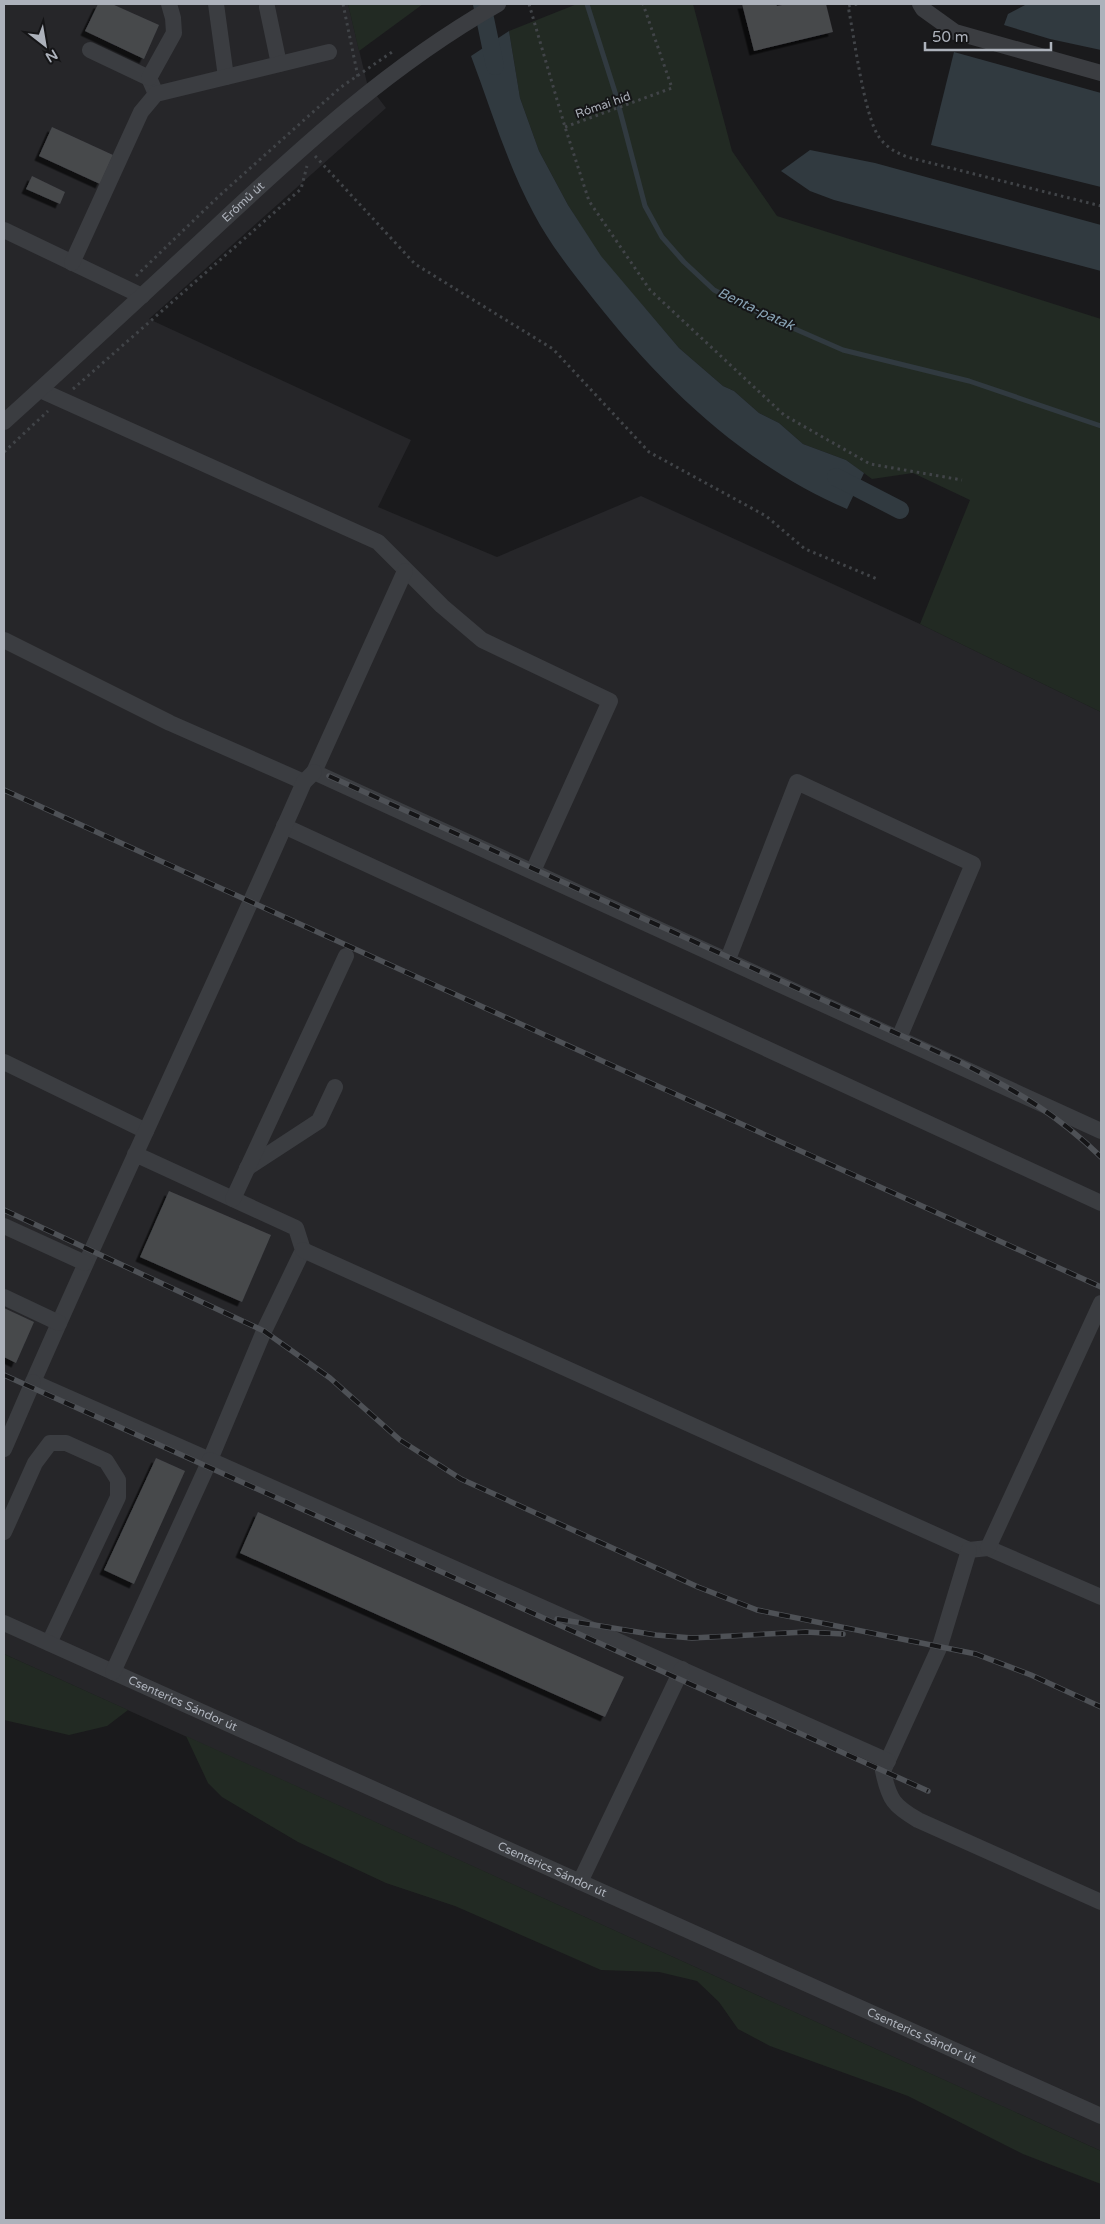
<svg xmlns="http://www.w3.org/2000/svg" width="1105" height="2224" font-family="'Varela Round',sans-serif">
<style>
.built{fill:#262629}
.green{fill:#222a23}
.water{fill:#313a40}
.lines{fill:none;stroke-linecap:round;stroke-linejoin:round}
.stream{stroke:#313a40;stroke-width:5}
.canal{stroke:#313a40;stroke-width:18}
.building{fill:#47484c;filter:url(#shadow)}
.path{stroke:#414448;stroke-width:3;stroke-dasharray:2.5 4;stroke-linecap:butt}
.minor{stroke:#3b3d41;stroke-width:16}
.rail-casing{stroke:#4e5156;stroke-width:5.5}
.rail{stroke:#151517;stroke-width:4;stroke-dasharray:11;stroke-linecap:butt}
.labels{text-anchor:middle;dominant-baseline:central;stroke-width:4;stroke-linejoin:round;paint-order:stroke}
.street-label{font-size:12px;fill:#adb2bb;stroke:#151517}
.water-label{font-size:14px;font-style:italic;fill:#87a2b3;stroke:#151517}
</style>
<defs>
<filter id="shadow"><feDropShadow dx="-4.5" dy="4.5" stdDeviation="0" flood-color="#0009"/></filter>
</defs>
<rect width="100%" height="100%" fill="#1a1a1c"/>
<path class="built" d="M4 4H348L367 83 386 108 149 319 411 440 378 507 497 557 641 496 920 624 1101 712V2151L4 1654Z"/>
<g class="green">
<path d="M348 4H423L359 51Z"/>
<path d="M577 4H693L732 151 777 216 1101 319V712L920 624 970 500 913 473 872 479 846 460 803 444 779 423 759 413 734 391 723 386 679 348 600 256 568 205 539 151 520 98 509 31Z"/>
<path d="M4 1654 128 1710 107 1726 69 1735 4 1720Z"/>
<path d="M186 1736 1101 2151V2184L1023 2154 908 2096 770 2046 738 2029 719 2002 697 1981 659 1972 601 1970 455 1906 386 1883 298 1842 222 1797 208 1783Z"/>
</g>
<g class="water">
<path d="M1027 4H1101V50L1050 39 1004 25 1008 14Z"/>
<path d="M509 31 520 98 539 151 568 205 601 256 679 348 723 386 734 391 759 413 779 423 803 444 846 460 864 473 847 509C743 464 664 388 595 301 573 273 551 246 534 214 507 164 491 109 471 56Z"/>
<path d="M954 52 1101 93V187L931 145Z"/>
<path d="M810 150 875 163 1101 225V271L834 200 810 191 781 171Z"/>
</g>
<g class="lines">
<path class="stream" d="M587 4 615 92 645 206 662 237 684 262 714 290 763 315 843 350 969 381 1101 426"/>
<g class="canal">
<path d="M482 4 495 66"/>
<path d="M836 477 900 510"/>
</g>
</g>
<g class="building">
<path d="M98 4H112L159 25 144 59 85 31Z"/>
<path d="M742 4H776L777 6 787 4H826L833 32 754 51Z"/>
<path d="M52 127 113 155 100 184 39 156Z"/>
<path d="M32 176 65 192 60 204 26 189Z"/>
<path d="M169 1191 271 1235 242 1302 140 1257Z"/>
<path d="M4 1308 34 1322 16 1363 4 1357Z"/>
<path d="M156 1458 185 1471 134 1584 104 1570Z"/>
<path d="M258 1512 624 1677 605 1717 240 1553Z"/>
</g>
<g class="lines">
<g class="path">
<path d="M343 4 358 77"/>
<path d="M529 4 565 127 589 201 650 290 784 415 870 464 962 480"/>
<path d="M857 4 848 6C854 35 864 116 879 137 886 147 895 152 907 157L1101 206"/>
<path d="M565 127 672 88 643 4"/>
<path d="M315 156 415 264 553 349 649 452 766 516 805 549 877 579"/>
<path d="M136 276 219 196 341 87 395 50"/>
<path d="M73 389 301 189 307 166"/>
<path d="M4 452 48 411"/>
</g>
<g class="minor">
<path d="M216 4 226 77"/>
<path d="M920 4 923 9 955 32 1101 73"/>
<path d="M267 7 279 64"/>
<path d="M90 50 149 78 156 94"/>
<path d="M149 78 174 33 173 18 169 4"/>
<path d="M4 230 142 296"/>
<path d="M72 263 141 112 156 94 329 52"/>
<path d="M40 390 378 542 442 606 482 640 610 701 533 871"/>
<path id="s1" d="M4 422C75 358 145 293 215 228 304 145 392 64 498 4"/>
<path d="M405 571 314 772 1101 1131"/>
<path d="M4 640 170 723 304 782"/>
<path d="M284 826 1101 1203"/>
<path d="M728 959 797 782 973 864 899 1038"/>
<path d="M4 1062 146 1131"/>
<path d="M135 1154 296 1228 303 1250 264 1331 210 1460 33 1382C121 1181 216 983 304 782L314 772"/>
<path d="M247 1168 319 1121 335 1087"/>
<path d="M233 1199 346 956"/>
<path d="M4 1226 85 1263"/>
<path d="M303 1250 969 1550 988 1548 1101 1597"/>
<path d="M4 1297 59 1323"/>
<path d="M4 1449 33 1382"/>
<path d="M4 1532 35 1463 50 1443H66L106 1461 118 1480V1497L49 1643"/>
<path d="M988 1548 1101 1303"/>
<path d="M969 1550 940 1646 883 1771C889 1800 894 1806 918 1820L1101 1902"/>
<path id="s2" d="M4 1623 1101 2116"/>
<path d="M113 1672 210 1460 888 1761"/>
<path d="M580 1882 682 1669"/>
</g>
<defs>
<g id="rail">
<path d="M329 776 962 1063C1016 1091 1057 1114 1101 1157"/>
<path d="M4 790 1101 1287"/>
<path d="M4 1210 264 1331 330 1378 400 1440 461 1479 698 1587 757 1610 976 1654 1031 1675 1101 1707"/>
<path d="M4 1375 928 1791"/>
<path d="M557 1619 656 1635 692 1638 806 1632 843 1634"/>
</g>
</defs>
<use href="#rail" class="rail-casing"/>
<use href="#rail" class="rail"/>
</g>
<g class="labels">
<g class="street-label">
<text transform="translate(603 105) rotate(-19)">Római híd</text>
<text stroke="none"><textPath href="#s1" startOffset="325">Erőmű út</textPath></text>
<text stroke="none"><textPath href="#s2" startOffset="196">Csenterics Sándor út</textPath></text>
<text stroke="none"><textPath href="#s2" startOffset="601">Csenterics Sándor út</textPath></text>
<text stroke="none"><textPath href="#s2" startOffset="1006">Csenterics Sándor út</textPath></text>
</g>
<g class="water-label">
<text transform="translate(756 309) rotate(25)">Benta-patak</text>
</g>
</g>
<rect width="1105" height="2224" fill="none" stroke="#adb2bb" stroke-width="10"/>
<g transform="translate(45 45) rotate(149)" stroke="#151517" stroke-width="4" paint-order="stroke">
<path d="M0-4L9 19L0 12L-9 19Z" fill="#adb2bb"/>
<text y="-8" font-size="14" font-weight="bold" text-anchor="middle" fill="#adb2bb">N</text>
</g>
<path d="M925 42v8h126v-8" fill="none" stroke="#adb2bb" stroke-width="2.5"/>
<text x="932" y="42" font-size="15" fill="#adb2bb" stroke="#151517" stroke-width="4" paint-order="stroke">50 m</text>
</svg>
